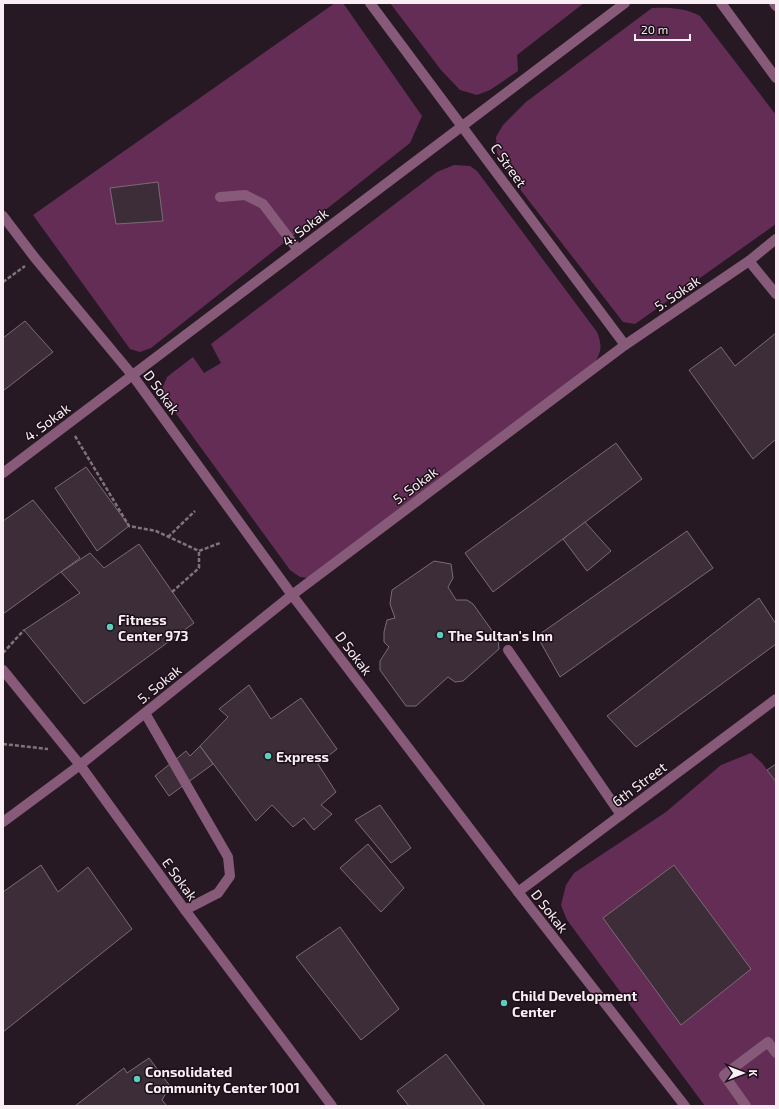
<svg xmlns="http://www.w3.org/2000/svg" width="779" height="1109" font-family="'Exo 2',sans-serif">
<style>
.green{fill:#642d56}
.building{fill:#3d2d38;stroke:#7c6a76}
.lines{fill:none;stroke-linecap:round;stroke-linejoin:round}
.path{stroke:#80747c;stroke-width:2.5;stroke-dasharray:4 2;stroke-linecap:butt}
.minor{stroke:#875a7a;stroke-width:10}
.poi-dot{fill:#5bcebc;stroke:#1d1019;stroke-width:1.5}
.labels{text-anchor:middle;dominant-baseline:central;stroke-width:3;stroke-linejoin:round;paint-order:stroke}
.street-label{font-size:14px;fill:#f8eef4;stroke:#1d1019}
.poi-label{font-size:14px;font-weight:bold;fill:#f8eef4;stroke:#1d1019;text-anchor:start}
</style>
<rect width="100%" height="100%" fill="#271923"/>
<g class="green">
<path d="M335 3H343L422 116 410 143 151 348 140 352 130 349 33 215Z"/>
<path d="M390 3H584L517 55 518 71 490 90 477 95 460 90 441 70Z"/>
<path d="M652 8C669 7 685 8 700 16L776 115V224L635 324 623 322 512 179 497 153 496 137 503 125 526 102Z"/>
<path d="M454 165 470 166 477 171 597 332C602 345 602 351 595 362L309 578 300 577 290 570 164 397 161 391 167 377 193 357 204 373 221 363 211 344 437 172Z"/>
<path d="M751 753 762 763 776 782V1106H705L567 920 561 905 566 885 574 873 666 812 721 765Z"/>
</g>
<g class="building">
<path d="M158 182 163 221 116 224 110 188Z"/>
<path d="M25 321 53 352 3 391V338Z"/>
<path d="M776 333V439L753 459 689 370 721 347 735 366Z"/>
<path d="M616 443 642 479 493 592 465 553Z"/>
<path d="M86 467 129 526 97 551 55 488Z"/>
<path d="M33 500 80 558 3 614V521Z"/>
<path d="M585 522 611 551 587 571 563 539Z"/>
<path d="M687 531 713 568 560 677 537 636Z"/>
<path d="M139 544 194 623 84 704 24 630 80 593 61 572 90 553 104 568Z"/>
<path d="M434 561 451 564 453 578 448 587 456 600H467L473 604 498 639 499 649 463 681 455 682 448 677 416 706H406L380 670V661L389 647 384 642V632L387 620 395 618 390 604 392 590Z"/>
<path d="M759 598 776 624V644L636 747 607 716Z"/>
<path d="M249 685 271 719 301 698 337 749 318 764 336 792 321 805 332 814 314 830 304 818 293 827 272 805 256 821 200 746 228 717 219 709Z"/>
<path d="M200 746 213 764 169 796 155 776 186 751 190 756Z"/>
<path d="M776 764V782L767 770Z"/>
<path d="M380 805 411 848 391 863 355 820Z"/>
<path d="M368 844 404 888 381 912 340 868Z"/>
<path d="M41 865 58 892 88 867 132 929 3 1032V892Z"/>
<path d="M674 865 751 969 681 1025 603 918Z"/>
<path d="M340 927 399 1009 361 1040 296 957Z"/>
<path d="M446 1054 485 1106H409L397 1091Z"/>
<path d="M149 1058 170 1086 162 1100 167 1106H75L124 1068 127 1073Z"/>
</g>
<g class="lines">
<g class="path">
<path d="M3 282 25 266"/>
<path d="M75 436 129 526 156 531 199 551 220 543"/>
<path d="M168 537 195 511"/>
<path d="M172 592 199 568V551"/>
<path d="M3 653 24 630"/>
<path d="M3 744 48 749"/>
</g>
<g class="minor">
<path d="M370 3 625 345"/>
<path d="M721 3 776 78"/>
<path d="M774 3 776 6"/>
<path d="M220 197 245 195 263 204 298 250"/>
<path d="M3 216 35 258 133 376 292 595 518 892 685 1106"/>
<path d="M749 261 776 294"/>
<path d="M3 473 625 3"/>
<path d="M508 650 621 815"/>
<path d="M3 670 80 765 185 910 332 1106"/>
<path d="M145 713 228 857 230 876 218 893 185 910"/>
<path d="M3 822 80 765 292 595 625 345 749 261 776 239"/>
<path d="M518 892 776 699"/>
<path d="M746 1106 724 1075 768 1042 776 1053"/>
</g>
</g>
<g class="poi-dot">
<circle cx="110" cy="627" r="4"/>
<circle cx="440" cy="635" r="4"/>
<circle cx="268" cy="756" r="4"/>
<circle cx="504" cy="1003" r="4"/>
<circle cx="137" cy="1079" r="4"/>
</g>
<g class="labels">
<g class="street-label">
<text transform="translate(509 165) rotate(54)">C Street</text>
<text transform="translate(305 227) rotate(-37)">4. Sokak</text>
<text transform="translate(677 293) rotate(-34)">5. Sokak</text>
<text transform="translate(162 392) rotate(54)">D Sokak</text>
<text transform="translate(47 422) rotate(-37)">4. Sokak</text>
<text transform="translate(415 485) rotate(-37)">5. Sokak</text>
<text transform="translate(354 653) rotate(53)">D Sokak</text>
<text transform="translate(159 684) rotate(-39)">5. Sokak</text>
<text transform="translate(639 784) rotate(-37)">6th Street</text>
<text transform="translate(180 879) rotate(54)">E Sokak</text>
<text transform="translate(550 911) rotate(52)">D Sokak</text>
</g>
<g class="poi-label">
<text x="118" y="619">Fitness<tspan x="118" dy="16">Center 973</tspan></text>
<text x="448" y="635">The Sultan's Inn</text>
<text x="276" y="756">Express</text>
<text x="512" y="995">Child Development<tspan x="512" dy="16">Center</tspan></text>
<text x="145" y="1071">Consolidated<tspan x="145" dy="16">Community Center 1001</tspan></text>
</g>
</g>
<rect width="779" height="1109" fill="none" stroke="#f8eef4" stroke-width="8"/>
<g transform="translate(743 1073) rotate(90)" stroke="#1d1019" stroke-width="3" paint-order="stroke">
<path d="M0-3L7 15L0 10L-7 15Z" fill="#f8eef4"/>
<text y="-6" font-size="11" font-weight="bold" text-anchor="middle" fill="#f8eef4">K</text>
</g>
<path d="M635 34v6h55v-6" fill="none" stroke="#f8eef4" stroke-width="2"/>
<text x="641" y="34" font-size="12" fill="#f8eef4" stroke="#1d1019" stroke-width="3" paint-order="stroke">20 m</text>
</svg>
